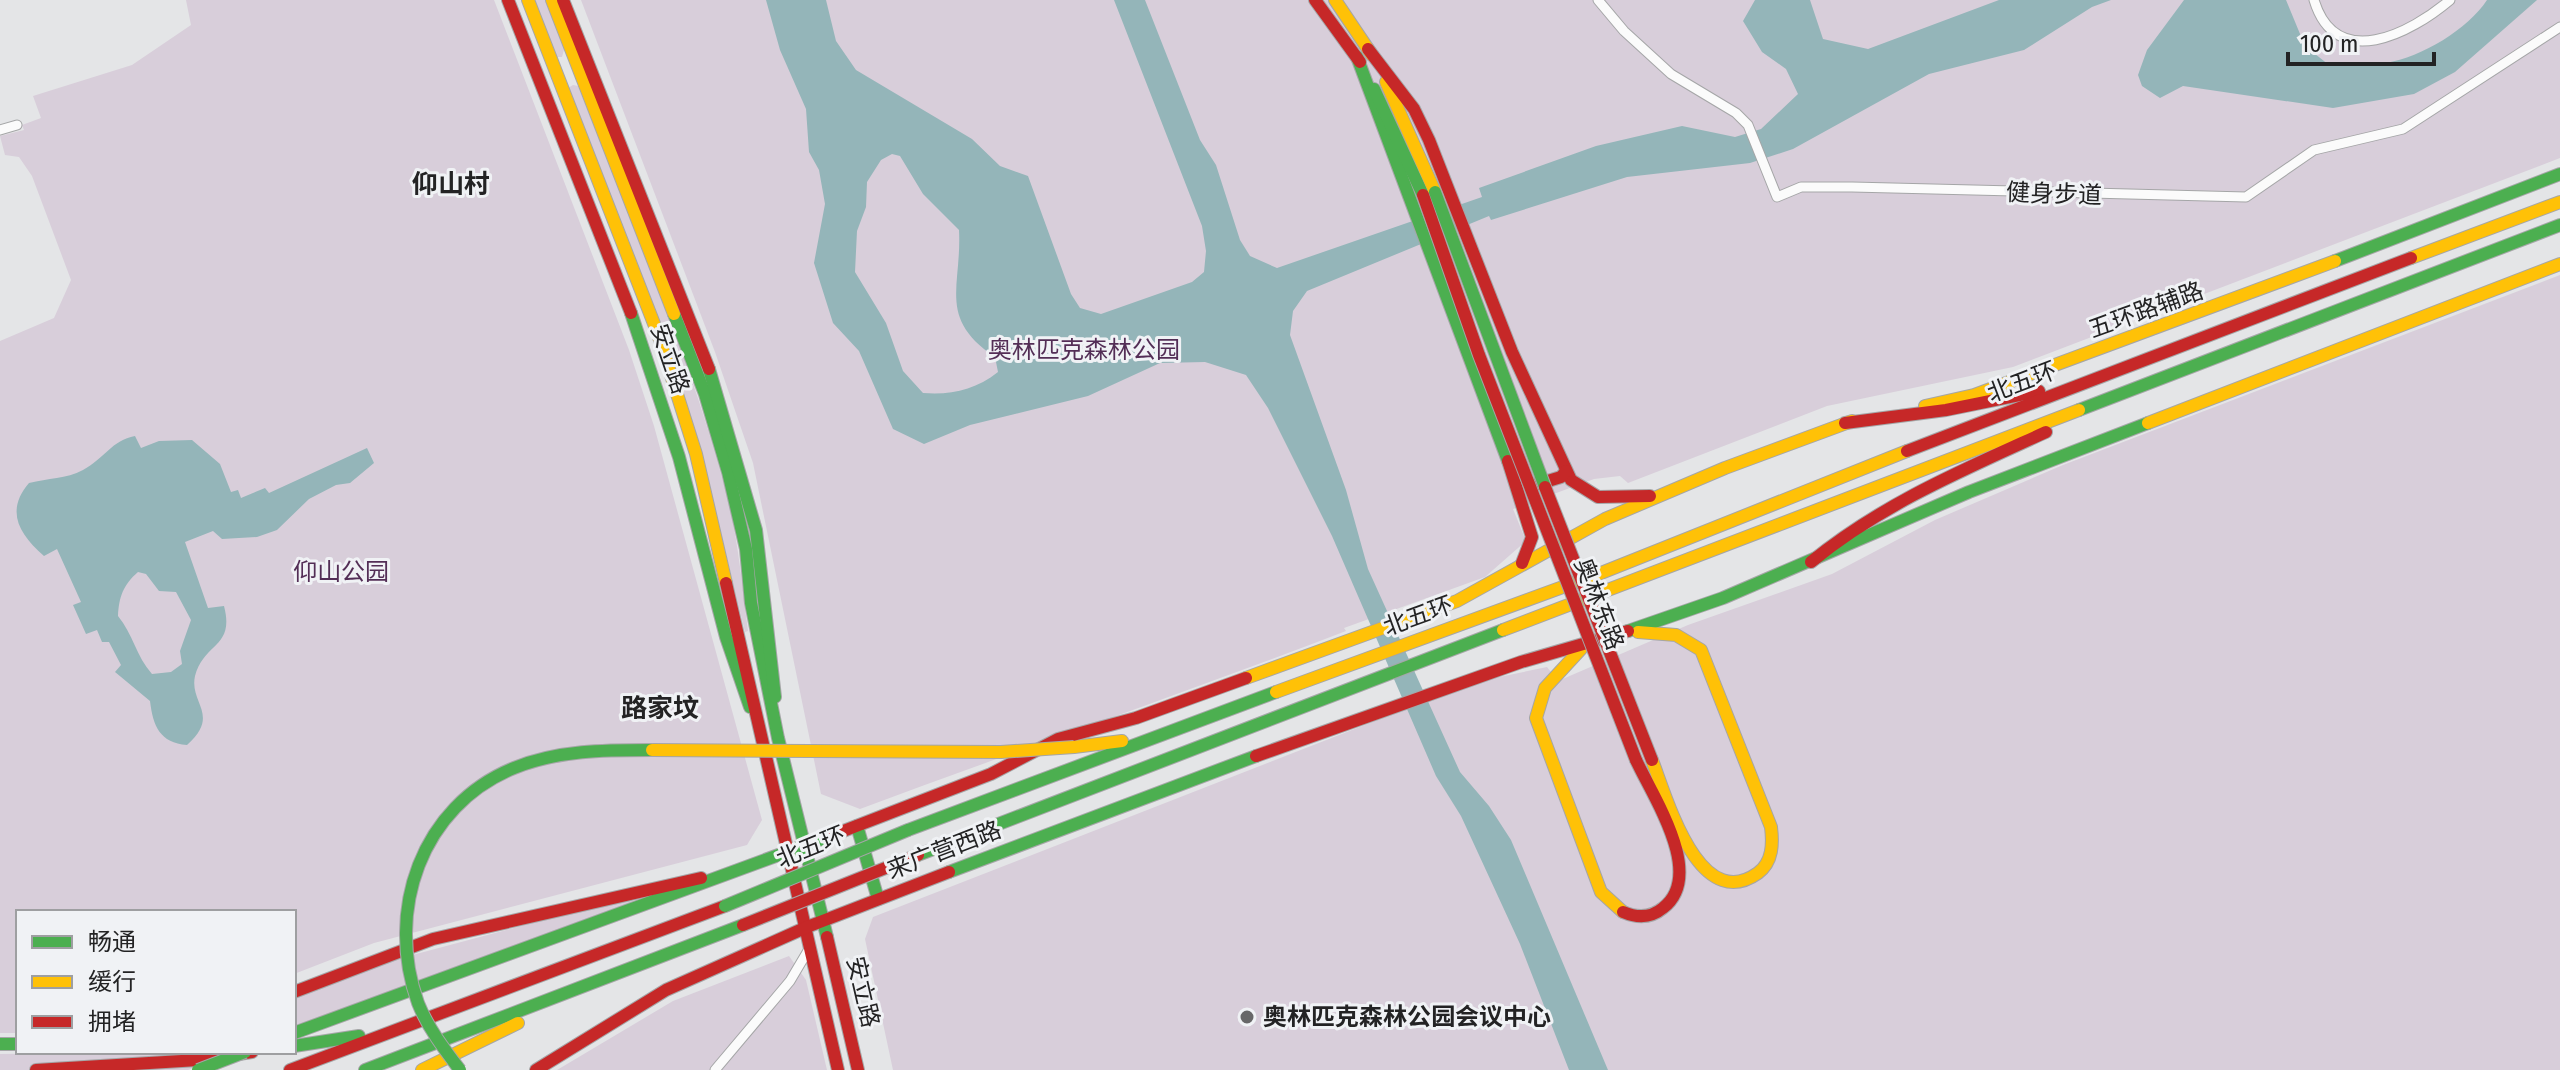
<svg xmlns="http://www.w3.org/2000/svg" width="2560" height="1070" font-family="'Fira Sans Condensed','Noto Sans SC',sans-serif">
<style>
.green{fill:#d8ceda}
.water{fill:#94b5b9;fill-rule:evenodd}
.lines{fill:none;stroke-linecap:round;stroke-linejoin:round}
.street-casing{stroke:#a5a6a7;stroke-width:11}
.fast-casing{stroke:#a5a6a7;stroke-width:14}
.slow-casing{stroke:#a5a6a7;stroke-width:14}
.jam-casing{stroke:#a5a6a7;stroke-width:14}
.street{stroke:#fbfbfb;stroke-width:9}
.fast{stroke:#4caf50;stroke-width:12}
.slow{stroke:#ffc107;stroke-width:12}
.jam{stroke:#c62828;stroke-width:12}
.fast-bridge-casing{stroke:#a5a6a7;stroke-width:14;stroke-linecap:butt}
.slow-bridge-casing{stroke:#a5a6a7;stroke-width:14;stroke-linecap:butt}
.jam-bridge-casing{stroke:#a5a6a7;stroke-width:14;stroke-linecap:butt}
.fast-bridge{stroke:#4caf50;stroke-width:12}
.slow-bridge{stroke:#ffc107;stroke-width:12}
.jam-bridge{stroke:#c62828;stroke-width:12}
.poi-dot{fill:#676768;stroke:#f0f2f5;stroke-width:3}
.labels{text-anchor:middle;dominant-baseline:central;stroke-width:6;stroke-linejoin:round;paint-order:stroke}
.street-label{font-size:24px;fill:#232324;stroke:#f0f2f5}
.park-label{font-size:24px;fill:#532e56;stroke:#f0f2f5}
.poi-label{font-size:24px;font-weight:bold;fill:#232324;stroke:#f0f2f5;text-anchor:start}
.neighbourhood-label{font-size:26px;font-weight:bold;fill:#232324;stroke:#f0f2f5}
</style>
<rect width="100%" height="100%" fill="#e4e5e7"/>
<g class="green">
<path d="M186 0H494L629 350 654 426 762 820 747 845 374 943 294 974V912H18V1033H0V341L54 318 71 280 32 176 19 157 5 155 0 136 24 130 22 125 41 118 33 96 132 65 191 25Z"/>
<path d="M533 0H547L565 46 562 57H557Z"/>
<path d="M581 0H2560V158L2013 367 1827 406 1628 483 1620 476 1594 479 1513 509 1526 541 1485 577 1344 628 1346 631C1184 693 1021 749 860 809L821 794 753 463 715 352Z"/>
<path d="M573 85 578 86C631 220 689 352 726 492 738 537 742 585 748 631L745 632 708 480 568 88Z"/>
<path d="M2560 275V1070H893L865 939 873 917 1475 682 1547 667 1558 681 1688 625 1832 574 1935 520 2063 465Z"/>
<path d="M630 897 633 902 294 1029V997L390 961Z"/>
<path d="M789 956 806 980 827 1070H557L673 1001Z"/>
<path d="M234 1052 188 1070H0V1054Z"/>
</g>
<g class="water">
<path d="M766 0H826L836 41 856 70 972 139 1000 166 1028 176 1071 294 1080 308 1101 314 1192 282 1204 272 1206 251 1202 226 1114 0H1145L1200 140 1216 165 1240 240 1250 256 1277 268 1482 197 1479 188 1596 146 1682 126 1735 137 1761 129 1798 94 1786 69 1762 52 1743 21 1755 0H1810L1823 39 1868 49 1999 0H2111L2092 7 2024 50 1929 74 1793 149 1750 163 1627 177 1491 220 1489 216 1307 291 1293 311 1290 335 1346 490 1368 569 1460 772 1489 806 1511 840 1608 1070H1569L1520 944 1461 816 1436 776 1332 536 1268 408 1246 375 1205 362 1160 363 1088 396 970 425 924 444 893 429 859 351 833 323 814 263 825 204 819 170 809 152 806 109 780 50ZM892 154 900 156 923 194 959 230C962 287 937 318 995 357L998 372C975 390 952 395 923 393L903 371 886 323 855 272 857 231 866 207 867 182 881 160Z"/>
<path d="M2184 0H2286L2305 46 2329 65C2347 64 2368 66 2386 63 2422 57 2468 29 2487 0H2537L2455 72 2414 94 2333 108 2183 86 2160 98 2142 86 2138 75 2147 50Z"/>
<path d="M135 436 141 448 159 441 192 440 220 464 231 492 238 490 241 498 265 488 269 493 367 448 374 463 350 483 336 485 309 499 277 530 257 537 222 539 213 531 185 542 208 608 224 606C235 648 204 642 195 676 189 703 221 715 187 745 160 743 153 726 150 701L115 672 121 665 109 642H102L97 630 86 634 73 605 81 602 57 549 44 556C19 534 5 511 29 483 48 478 66 479 83 470 104 459 112 440 135 436ZM138 572 146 574 159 591 176 592 191 620 180 651 182 664 171 672 152 674C136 656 133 634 118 616 119 597 123 585 138 572Z"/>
</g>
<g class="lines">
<defs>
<g id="street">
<path d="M1598 0 1624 31 1671 74 1736 113 1748 125 1777 197 1801 187H1852L2246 197 2314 150 2403 129 2560 27"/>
<path d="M2314 0C2336 73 2411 33 2450 0"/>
<path d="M0 130 17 125"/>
<path d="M715 1070 790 981 809 949"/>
</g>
<g id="fast">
<path d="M1357 57 1508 461"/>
<path d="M1374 89 1423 195"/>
<path d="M2335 261 2560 174"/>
<path d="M631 313 679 457 726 637 750 707"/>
<path d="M674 314 705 394 728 472 746 549 751 603 778 738 827 937"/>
<path d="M709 369 756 530 775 697"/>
<path d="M2079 410 2560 225"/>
<path d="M1628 631 1723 598 1969 492 2148 423"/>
<path d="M857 826 878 899"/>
<path d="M908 830 1276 692"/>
<path d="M918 855 1503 630"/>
<path d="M949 872 1256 756"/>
<path d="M294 1033 833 835"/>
<path d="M0 1044H18"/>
<path d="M294 1046 359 1036"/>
<path d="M365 1070 743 925"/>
</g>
<g id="slow">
<path d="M528 0 658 334 696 454 726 583"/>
<path d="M552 0 674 314"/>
<path d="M1335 0 1372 55"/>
<path d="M1386 82 1435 192"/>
<path d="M2411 258 2560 202"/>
<path d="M1925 406 1974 395 2335 261"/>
<path d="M2148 423 2560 264"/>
<path d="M1503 630 2079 410"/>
<path d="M1638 632 1676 635 1701 650 1771 827C1773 843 1773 862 1758 873 1699 915 1667 799 1652 760"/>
<path d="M1581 649 1545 688 1536 718 1601 892 1623 912"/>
<path d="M1246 678 1457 601 1605 519 1725 468 1852 421"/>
<path d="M1276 692 1601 573 1907 451"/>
<path d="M1074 747 1122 741"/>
<path d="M422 1070 518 1023"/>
</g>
<g id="jam">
<path d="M508 0 631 313"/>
<path d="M563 0 709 369"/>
<path d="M1315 0 1360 62"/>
<path d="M1368 49 1414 109 1429 140 1512 352 1571 480 1598 497 1650 496"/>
<path d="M1845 423 1946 410 2039 391"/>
<path d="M1907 451 2411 258"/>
<path d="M1508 461 1532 537 1522 563"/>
<path d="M1535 485 1561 477 1566 471"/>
<path d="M1811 562C1882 504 1963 470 2046 432"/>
<path d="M726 583 838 1070"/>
<path d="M1256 756 1521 662 1628 631"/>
<path d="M833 835 991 774 1058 739 1136 718 1246 678"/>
<path d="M1623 912C1637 918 1651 918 1663 908 1706 875 1653 797 1636 760"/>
<path d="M827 937 858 1070"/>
<path d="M294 992 433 939 701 878"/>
<path d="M36 1070 198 1060 252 1052"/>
<path d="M290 1070 725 906"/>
<path d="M536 1070 666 990 807 927 949 872"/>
</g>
</defs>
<use href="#street" class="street-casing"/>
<use href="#fast" class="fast-casing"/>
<use href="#slow" class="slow-casing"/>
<use href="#jam" class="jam-casing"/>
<use href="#street" class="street"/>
<use href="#fast" class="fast"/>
<use href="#slow" class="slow"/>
<use href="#jam" class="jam"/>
<defs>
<g id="fast-bridge">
<path d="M1435 192 1545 487"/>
<path d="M725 906 908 830"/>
<path d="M198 1070 245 1052"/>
<path d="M460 1070C444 1049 428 1028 418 1003 385 911 421 806 514 768 558 750 605 750 652 750"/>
</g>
<path id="slow-bridge" d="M652 750 1001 752 1074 747"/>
<g id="jam-bridge">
<path d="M1423 195 1479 355 1636 760"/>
<path d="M1545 487 1652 760"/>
<path d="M743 925 918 855"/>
</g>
</defs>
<use href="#fast-bridge" class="fast-bridge-casing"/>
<use href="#slow-bridge" class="slow-bridge-casing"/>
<use href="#jam-bridge" class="jam-bridge-casing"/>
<use href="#fast-bridge" class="fast-bridge"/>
<use href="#slow-bridge" class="slow-bridge"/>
<use href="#jam-bridge" class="jam-bridge"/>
</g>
<circle class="poi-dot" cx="1247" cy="1017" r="8"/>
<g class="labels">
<g class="street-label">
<text transform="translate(2054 194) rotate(2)">健身步道</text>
<text transform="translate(2146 310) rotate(-20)">五环路辅路</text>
<text transform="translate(670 359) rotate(71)">安立路</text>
<text transform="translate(2022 382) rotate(-21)">北五环</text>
<text transform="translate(1599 604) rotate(69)">奥林东路</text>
<text transform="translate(1418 616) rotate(-20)">北五环</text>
<text transform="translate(811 847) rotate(-22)">北五环</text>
<text transform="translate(944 850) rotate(-21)">来广营西路</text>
<text transform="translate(863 992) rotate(77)">安立路</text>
</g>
<g class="park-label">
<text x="1084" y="350">奥林匹克森林公园</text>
<text x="341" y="572">仰山公园</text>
</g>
<g class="poi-label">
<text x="1263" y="1017">奥林匹克森林公园会议中心</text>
</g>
<g class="neighbourhood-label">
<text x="451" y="184">仰山村</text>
<text x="660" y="708">路家坟</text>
</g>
</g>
<rect x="16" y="910" width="280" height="144" fill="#f0f2f5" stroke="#9e9fa1" stroke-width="2"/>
<rect x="32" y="936" width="40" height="12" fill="#4caf50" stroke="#9e9fa1" stroke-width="2"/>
<text x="88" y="950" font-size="24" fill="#232324">畅通</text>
<rect x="32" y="976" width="40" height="12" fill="#ffc107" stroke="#9e9fa1" stroke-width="2"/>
<text x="88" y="990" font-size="24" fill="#232324">缓行</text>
<rect x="32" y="1016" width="40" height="12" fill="#c62828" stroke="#9e9fa1" stroke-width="2"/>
<text x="88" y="1030" font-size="24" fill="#232324">拥堵</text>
<path d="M2288 52v12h146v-12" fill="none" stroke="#232324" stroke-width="4"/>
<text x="2300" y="52" font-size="24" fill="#232324" stroke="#f0f2f5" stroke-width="6" paint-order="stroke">100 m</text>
</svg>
